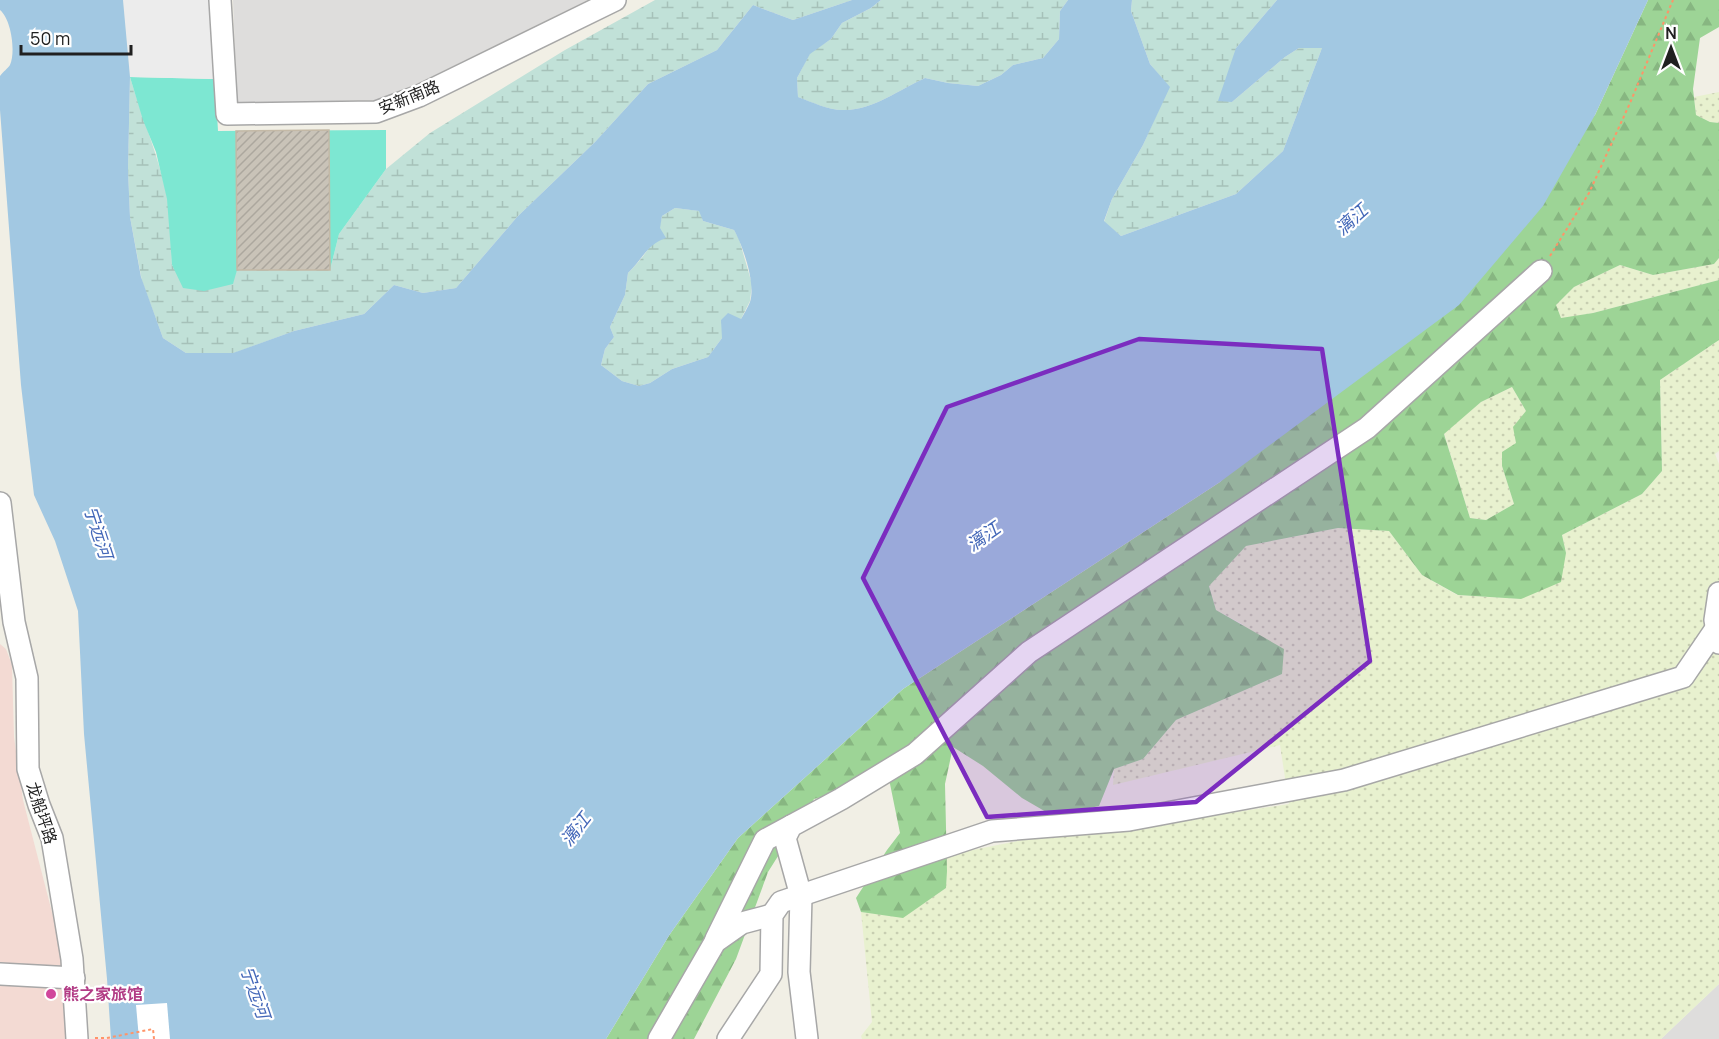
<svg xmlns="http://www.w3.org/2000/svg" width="1719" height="1039" font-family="Manrope,'Noto Sans SC',sans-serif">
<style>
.residential{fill:#dedddc}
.commercial{fill:#f3dad3}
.farmland{fill:url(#farmland-dots)}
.forest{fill:url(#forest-firs);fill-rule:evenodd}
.wetland{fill:url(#wetland-marsh)}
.pitch{fill:#7de7d2}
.parking{fill:#ececec}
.water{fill:#a2c8e2;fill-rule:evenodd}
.pier{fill:#fff}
.building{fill:url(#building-hatch);stroke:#c4b9a6;stroke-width:1.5}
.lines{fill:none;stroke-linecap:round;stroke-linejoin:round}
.minor-casing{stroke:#a7a7a7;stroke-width:24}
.path{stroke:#ff9468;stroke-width:2;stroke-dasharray:3 3;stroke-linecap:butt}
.minor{stroke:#fff;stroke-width:21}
.marked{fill:#7b2cbf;fill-opacity:0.2;stroke:#7b2cbf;stroke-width:4.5;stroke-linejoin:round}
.hotel-dot{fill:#d1479c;stroke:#fff;stroke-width:2}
.labels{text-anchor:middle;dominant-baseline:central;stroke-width:4.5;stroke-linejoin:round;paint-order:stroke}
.street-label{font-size:16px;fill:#202020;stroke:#fff}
.hotel-label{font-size:16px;font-weight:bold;fill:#b23c85;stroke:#fff;text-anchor:start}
.water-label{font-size:18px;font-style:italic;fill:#4367b8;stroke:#fff}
</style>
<defs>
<pattern id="farmland-dots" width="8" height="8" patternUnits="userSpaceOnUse" patternTransform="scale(1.5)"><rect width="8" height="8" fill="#e8f1cf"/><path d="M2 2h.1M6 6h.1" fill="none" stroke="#c7ceb1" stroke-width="1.8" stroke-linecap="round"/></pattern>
<pattern id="forest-firs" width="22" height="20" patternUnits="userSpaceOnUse" patternTransform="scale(1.5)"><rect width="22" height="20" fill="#9dd496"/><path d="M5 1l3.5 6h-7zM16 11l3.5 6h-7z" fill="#87b681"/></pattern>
<pattern id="wetland-marsh" width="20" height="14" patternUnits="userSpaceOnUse" patternTransform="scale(1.5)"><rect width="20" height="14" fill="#c1e1d8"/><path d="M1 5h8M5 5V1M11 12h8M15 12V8" fill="none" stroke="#a6c1b9"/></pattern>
<pattern id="building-hatch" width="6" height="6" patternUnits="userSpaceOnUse" patternTransform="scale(1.5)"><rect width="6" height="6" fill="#c9c3b8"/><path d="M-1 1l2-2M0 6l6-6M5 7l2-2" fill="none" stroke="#aca79e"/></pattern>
</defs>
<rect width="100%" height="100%" fill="#f1efe5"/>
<g class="residential">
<path d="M233 0H588L384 100 237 103Z"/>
<path d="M1719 984V1039H1661Z"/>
</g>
<path class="commercial" d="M0 644 6 649 12 665 14 737 23 800 55 924 67 1003 68 1039H0Z"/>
<g class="farmland">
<path d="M1719 92V123L1710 122 1696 115 1694 97Z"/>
<path d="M1719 258V280L1593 313 1561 319 1556 305 1574 287 1620 265 1653 275 1714 264Z"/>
<path d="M1719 340V451L1715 454 1719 464V984L1661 1039H862L861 1036 872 1022 861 912 903 917 946 888 947 855 1033 838 1099 833 1289 804 1280 745 1113 785 1114 769 1143 759 1176 720 1282 674 1242 624 1216 610 1209 585 1246 546 1338 528 1389 531 1422 575 1457 595 1521 599 1566 553 1562 535 1642 494 1662 471 1660 380Z"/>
<path d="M1512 387 1526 411 1516 443 1502 466 1514 504 1486 520 1470 518 1444 433 1481 402Z"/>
</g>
<path class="forest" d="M1648 0H1719V27L1700 38 1693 89 1696 115 1710 122 1719 123V258L1714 264 1653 275 1620 265 1574 287 1556 305 1561 318 1593 313 1719 280V340L1660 380 1662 471 1642 494 1562 535 1566 553 1561 582 1521 599 1458 595 1422 575 1389 531 1338 528 1246 546 1209 586 1216 610 1284 649 1282 674 1176 720 1143 759 1114 769 1099 806 1053 816 1022 798 983 766 953 747 945 784 947 871 946 888 903 918 861 912 856 898 887 850 900 833 889 779 814 799 768 872 736 959 694 1039H606L670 934 738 838 903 689 1220 482 1595 115ZM1512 387 1526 411 1513 427 1516 443 1502 452V466L1514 504 1486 520 1470 518 1444 434 1481 402Z"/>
<g class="wetland">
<path d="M655 0H852L793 20 753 5 717 50 648 84 595 142 517 217 456 288 423 293 394 285 364 314 294 331 234 353H186L163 338 142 281 130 217 128 170 130 77C142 117 158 155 167 196 171 218 171 243 172 266L237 270H330L339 234 386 169 430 133 565 50Z"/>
<path d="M881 0H1068L1060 11 1059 39 1043 58 1013 65 1001 75 978 86 948 83 925 78C900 89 872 111 843 110 828 110 811 102 798 97L797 78 810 53 831 39 842 23 871 8Z"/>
<path d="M1132 0H1277L1236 48 1232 102 1285 57 1299 48H1322L1283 151 1236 194 1121 236 1104 222 1112 199 1143 145 1169 87 1150 64 1131 11Z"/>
<path d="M675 208 700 211 703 221 734 230 739 239 752 284 750 301 741 319 722 338 708 357 672 369 650 383 639 386 622 381 601 365 605 349 614 337 610 327 625 295 628 273C644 257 658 239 662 216Z"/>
</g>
<path class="pitch" d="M130 77 215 79 218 131 386 130V169L339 234 330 270H237L233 284 204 291 183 288 172 265 167 199 156 152 143 120Z"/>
<path class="parking" d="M123 0H211L215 79 130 77Z"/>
<path class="water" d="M0 0H123L130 77 128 170 130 217 141 277 163 338 186 353H233L294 331 364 314 394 285 423 293 456 288 517 217 595 142 648 84 717 50 753 5 793 20 852 0H881L871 8 842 23 831 39 810 54 797 78 798 97C812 102 828 110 843 110 872 111 900 89 925 78L948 83 978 86 1001 75 1013 65 1043 58 1059 39 1060 11 1068 0H1132L1131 11 1150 64 1170 87 1143 145 1112 199 1104 221 1121 236 1236 194 1283 151 1322 48H1299L1285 57 1232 102 1218 101 1236 48 1277 0H1648L1595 115 1543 206 1459 305 1220 482 903 689 738 838 670 934 606 1039H111L107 979 84 734 78 611 55 541 34 495 21 385 0 110V76C3 72 8 68 10 65 16 51 11 19 0 10ZM675 208 699 211 703 221 734 230C743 246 756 284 750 302 748 307 744 314 741 319L728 313 721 320 722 338 708 357 672 369 650 383 639 386 622 381 601 365 605 349 614 337 610 327 625 295 628 273C642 260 647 244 666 238L660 228 662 216Z"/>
<path class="pier" d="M167 1003 170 1039H139L136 1005Z"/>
<path class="building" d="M329 130 330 270H237L236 131Z"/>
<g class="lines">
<defs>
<g id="minor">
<path d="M220 0 227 114 376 112 419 96 615 0"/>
<path d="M0 503 14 622 27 678 28 769 39 805 52 838 72 959 77 1039"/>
<path d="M1719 643 1715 620 1719 593"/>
<path d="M716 939 765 840 791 826"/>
<path d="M0 974 74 978"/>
<path d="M659 1039 715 942 742 923 772 915"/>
<path d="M728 1039 771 974 772 915 781 902 992 831 1129 820 1344 780 1683 677 1715 630"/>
<path d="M807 1039 799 972 801 896 785 838 791 826 841 799 915 754 1029 652 1367 428 1541 271"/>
</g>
</defs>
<use href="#minor" class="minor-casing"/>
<g class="path">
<path d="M1550 256 1589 193 1630 103 1673 0"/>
<path d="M95 1038H107L153 1029 154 1039"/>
</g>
<use href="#minor" class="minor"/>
</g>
<path class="marked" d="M1139 339 1322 349 1370 661 1196 802 987 817 863 578 947 407Z"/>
<circle class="hotel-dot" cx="51" cy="994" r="6"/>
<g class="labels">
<g class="street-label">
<text transform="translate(409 97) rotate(-22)">安新南路</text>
<text transform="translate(42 813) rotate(72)">龙船坪路</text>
</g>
<g class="hotel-label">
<text x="63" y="994">熊之家旅馆</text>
</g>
<g class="water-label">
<text transform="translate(1351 219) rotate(-42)">漓江</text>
<text transform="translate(99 532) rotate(72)">宁远河</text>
<text transform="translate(983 536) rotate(-35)">漓江</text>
<text transform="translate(575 829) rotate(-52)">漓江</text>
<text transform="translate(256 992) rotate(71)">宁远河</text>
</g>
</g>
<g transform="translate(1671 48)" stroke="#ffffff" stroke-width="4.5" paint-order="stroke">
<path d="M0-4.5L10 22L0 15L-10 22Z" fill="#202020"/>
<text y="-9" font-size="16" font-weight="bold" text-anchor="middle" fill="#202020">N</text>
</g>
<path d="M21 45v9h110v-9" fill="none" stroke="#202020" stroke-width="3"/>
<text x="30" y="45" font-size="18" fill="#202020" stroke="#ffffff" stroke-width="4.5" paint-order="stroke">50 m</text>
</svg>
